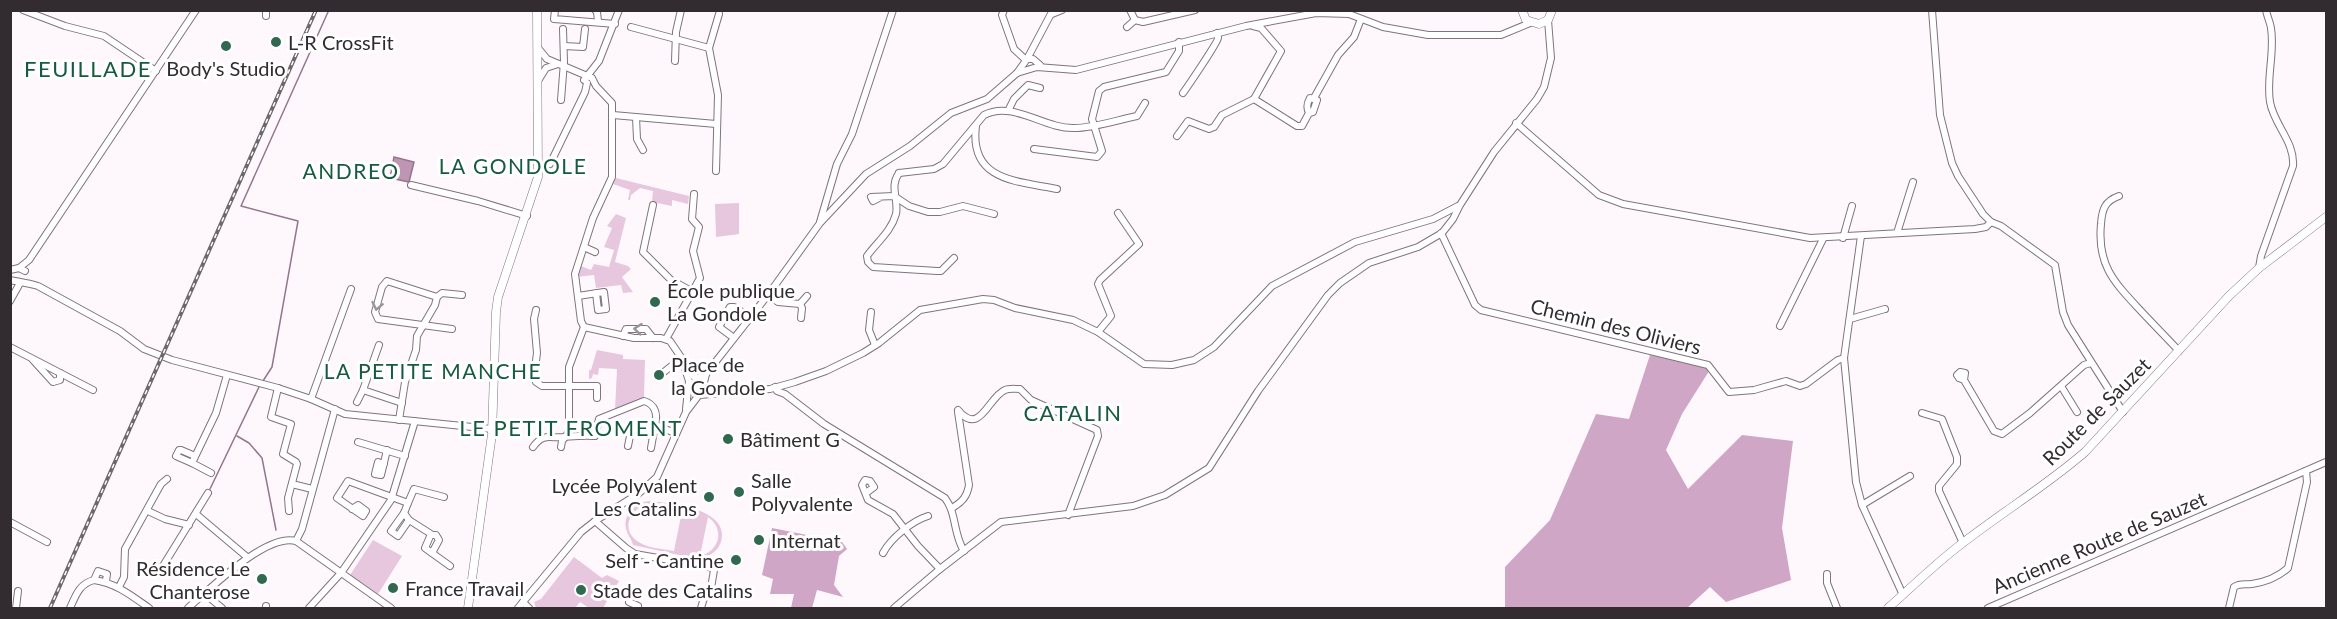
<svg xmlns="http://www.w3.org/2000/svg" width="2337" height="619" font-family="Lato,sans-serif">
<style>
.green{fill:#e6c7de;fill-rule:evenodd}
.forest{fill:#cfa6c5}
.water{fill:#be96b4;stroke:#94768c;stroke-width:1.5}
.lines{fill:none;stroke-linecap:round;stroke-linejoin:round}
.stream{stroke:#94768c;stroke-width:1.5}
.minor-casing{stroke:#82737e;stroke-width:8}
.major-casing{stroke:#82737e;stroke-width:9}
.minor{stroke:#fff;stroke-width:6}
.major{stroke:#fff;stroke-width:8}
.rail-casing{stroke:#6e686d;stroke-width:4}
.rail{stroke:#fff;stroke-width:1.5;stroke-dasharray:4.5;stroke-linecap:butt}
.oneway{stroke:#989698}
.poi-dot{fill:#316950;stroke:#fff;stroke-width:2}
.labels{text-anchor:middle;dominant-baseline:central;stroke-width:6;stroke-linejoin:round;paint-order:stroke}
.poi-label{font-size:20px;fill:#322c30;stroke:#fff;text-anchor:start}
.street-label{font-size:20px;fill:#322c30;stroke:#fff}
.neighbourhood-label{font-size:21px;letter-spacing:1.5px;fill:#165a3f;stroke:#fff}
.quarter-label{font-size:22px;letter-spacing:1.5px;fill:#165a3f;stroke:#fff}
</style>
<rect width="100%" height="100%" fill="#fef8fd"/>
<g class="green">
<path d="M616 178 689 196 688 204 672 200V206L652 202 653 191 640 188 631 195 630 200H628L630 190 613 184Z"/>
<path d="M739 203V234L716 237 715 204Z"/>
<path d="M616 214 626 218 615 262 628 266 631 269 622 277 633 292 623 293 621 285 596 288 594 275 577 277 581 266 591 270 594 264 609 267 614 250 604 247 612 228 607 226Z"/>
<path d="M597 350 623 355V359L645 360 644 398 615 410 617 369 599 368 598 375 593 374 592 378 589 379V370H591Z"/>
<path d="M649 501C670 503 722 508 722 535 722 546 715 553 706 557L712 559 711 562 633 545C632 540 629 537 627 532 621 516 634 503 649 501ZM650 504 682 511 674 551C663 549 646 548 637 541 619 528 632 506 650 504ZM708 517C725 529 720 551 700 556Z"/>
<path d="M373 540 402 556 378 594 350 575Z"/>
<path d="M574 557 602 578 607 575 619 581 603 608H589L580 602 575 608H536L534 602 541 599Z"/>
</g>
<g class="forest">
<path d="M1650 355 1711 368 1682 414 1666 450 1688 489 1742 435 1793 441 1782 528 1791 580 1726 602 1710 587 1687 608H1505V567L1550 520 1596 414 1629 419Z"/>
<path d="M772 528 842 542 847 549 839 556 834 585 843 597 817 590 812 608H791L794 594H770L773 579 762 575Z"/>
</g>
<path class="water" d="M394 157 414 162 409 182 390 178Z"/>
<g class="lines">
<g class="stream">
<path d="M263 381 272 367 298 221 241 206 328 12 331 10"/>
<path d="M237 436 249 443 262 458 276 530"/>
<path d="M210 489 259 387"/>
</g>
<defs>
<g id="minor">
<path d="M23 10 65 26 104 36 156 71"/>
<path d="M266 10V16"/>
<path d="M555 10 554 19 615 24"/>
<path d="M595 10 597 12 598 21"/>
<path d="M1004 10 1002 15 1014 49 1026 60"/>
<path d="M1130 10 1135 20 1143 22 1195 10"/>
<path d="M1932 10 1940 115 1952 163 1958 176 1983 214 1991 222 2001 226 2055 265 2063 312 2068 325 2123 412"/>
<path d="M1052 14 1062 10"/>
<path d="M631 27 709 48"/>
<path d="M1127 27 1135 20"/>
<path d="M564 46 583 47 585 29"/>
<path d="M538 48 547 59 592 78 596 86 612 103V177L593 218 575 274 581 321 584 327"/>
<path d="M1027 59 1053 10"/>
<path d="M675 61 676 32 681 10"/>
<path d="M1017 73 1037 67 1076 70 1246 26 1316 13 1349 14 1383 27 1428 35H1501L1530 23"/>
<path d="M584 80 599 61 619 10"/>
<path d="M538 81 546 68 558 64"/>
<path d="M1183 93C1188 86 1218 42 1218 38 1218 36 1218 35 1217 33"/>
<path d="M1314 98 1338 55 1354 37 1361 19"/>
<path d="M1254 99 1297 126H1302L1309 113 1313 112 1317 100 1310 98C1307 103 1306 107 1309 113"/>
<path d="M561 100 564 62 563 29"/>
<path d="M1008 111 1014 99 1028 85 1040 88"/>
<path d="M613 115 716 124"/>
<path d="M636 117 637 139 643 150"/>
<path d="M1516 123 1599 195 1623 204 1810 238 1975 229 1986 227 1991 222"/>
<path d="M976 126C969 181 1017 181 1057 189"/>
<path d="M1177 136 1188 121 1209 129 1214 127 1222 115 1254 99 1281 51 1261 28 1253 26"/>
<path d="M1034 149 1097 157 1102 151 1092 119 1099 91 1104 87 1166 72 1179 51V42"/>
<path d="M550 164 585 92 587 83"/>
<path d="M716 171 718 95 709 48 719 14"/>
<path d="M899 173 934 169 943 164 984 115C1013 100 1044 129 1074 128 1094 128 1117 120 1137 116L1145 103"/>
<path d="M899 173C889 187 899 199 896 214 891 232 877 242 867 256L868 262 873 267 937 271H941L954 258"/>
<path d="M411 185 478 201 527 216"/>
<path d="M2119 196C2105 201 2102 209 2101 224 2097 265 2114 282 2140 310 2153 324 2166 337 2179 351"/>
<path d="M879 198 873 201 871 197 894 196 909 206 928 212H940L963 206 994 214"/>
<path d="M653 205 643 252 671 280 693 292"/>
<path d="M820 222 837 164 852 134 893 10"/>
<path d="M1441 233 1475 305 1481 310 1708 365 1729 392 1754 390 1786 381 1800 386 1806 384 1838 360 1844 358"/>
<path d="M1897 233 1913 182"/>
<path d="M1861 236 1844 358 1856 482 1862 505 1903 595"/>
<path d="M1843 238 1852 206"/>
<path d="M584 247 595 252"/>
<path d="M19 268 29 260 196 10"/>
<path d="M2259 268 2261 256 2293 166C2295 142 2274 125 2270 102 2266 78 2275 53 2271 28 2270 22 2267 16 2266 10"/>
<path d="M10 270 19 268 25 271"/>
<path d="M10 280C20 282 28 283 38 286L120 331 144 349 172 360 278 388 311 399 345 414 492 429"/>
<path d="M768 295 778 302 800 304 807 296"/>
<path d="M578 296 604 292 606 309 598 310 596 293"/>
<path d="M10 301 20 283"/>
<path d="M800 304 802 308 801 318"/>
<path d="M536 310 534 319 537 353 534 376 536 382 542 386H597V398"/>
<path d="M871 312 869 330 875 345"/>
<path d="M1850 319 1885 309"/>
<path d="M1780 326 1823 239"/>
<path d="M584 327 634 338H661L670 341 695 378"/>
<path d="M452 329 378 319 375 312 382 287 387 281 437 297 442 293 462 295"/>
<path d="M1098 332 1111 316 1098 284 1100 280 1139 244 1118 213"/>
<path d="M623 336 626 329H646L653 338"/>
<path d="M734 338 719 327 730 307H734L750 317"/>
<path d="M666 339 700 278 693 251 699 227 692 219 694 194"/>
<path d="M379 345 363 390 402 403"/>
<path d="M10 347 93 390"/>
<path d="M33 360 53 382 60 380V373"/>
<path d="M685 369 689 381 686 409"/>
<path d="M659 376 680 359"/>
<path d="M698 378 706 374 768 295 820 223 866 174 910 146 951 113 987 99 1017 73 1027 59H1033L1040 65"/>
<path d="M1964 380 1959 378 1957 375 1960 372 1965 373 1964 380 1994 431 2002 434 2030 413 2084 365 2091 363"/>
<path d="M2061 386 2077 412"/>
<path d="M775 387 777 391 785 394 824 424 945 498C957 514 953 534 964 551"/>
<path d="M278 388 271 417 291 424 283 454 296 462 297 464 288 498 289 511"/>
<path d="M699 395 770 389 795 382 826 371 863 353 879 343 920 310 983 299 994 300 1015 308 1073 320 1098 332 1144 364 1172 365 1194 360 1214 347 1272 286 1355 242 1433 219 1458 206"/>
<path d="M311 399 351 289"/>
<path d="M357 402 363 390"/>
<path d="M958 410C980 437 988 397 1005 390 1009 388 1015 389 1020 389L1031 400 1097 430 1098 436 1068 515"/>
<path d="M1922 413 1942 419 1957 457V464L1939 486V491L1963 543"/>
<path d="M399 420 405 382 416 350 417 336 435 305 437 297"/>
<path d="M358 442 405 456"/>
<path d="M628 446 632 426 641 423 655 425 651 448"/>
<path d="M533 447C544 432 550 439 565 437 576 436 583 435 595 436L599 419 644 401C655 404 658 414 655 425L675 433"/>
<path d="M561 447 562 441 569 432V367L584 327"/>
<path d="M195 456 181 450H179L176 456 192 463 216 413 227 375"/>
<path d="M192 463 211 473"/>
<path d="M384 464 378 462 375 474 381 475 387 450"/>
<path d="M292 484 312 489"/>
<path d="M866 493 874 487 870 481 865 480 862 485 868 500 893 514 918 546 940 569"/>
<path d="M408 503 404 513 391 531 398 536 409 520"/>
<path d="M1862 505 1910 476"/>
<path d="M952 508C962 502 967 497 969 485L958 412"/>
<path d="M352 509 358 505 366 511 363 516 337 498 348 481 408 503 414 489 444 497"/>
<path d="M148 511 165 519 189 525"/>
<path d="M404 513 409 520 431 534 425 548 450 566"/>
<path d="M196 514 247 557"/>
<path d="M595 521 626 548 635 554 710 567 714 570 711 588 706 591 701 608"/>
<path d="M10 522 47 542"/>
<path d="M431 535H436L439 540 432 553"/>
<path d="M296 541 302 529 335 409"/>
<path d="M883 553C891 538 912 521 928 516"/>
<path d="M158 574 208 493"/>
<path d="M1827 574V583L1837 608"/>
<path d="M106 581 107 574 98 571 94 580C116 583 132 596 149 608"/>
<path d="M119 587 124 577 125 549 161 484 167 479"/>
<path d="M205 594 222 608"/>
<path d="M523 602 529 608"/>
<path d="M629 602 638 606"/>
<path d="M16 608 18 591"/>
<path d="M70 608C76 595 79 584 94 580"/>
<path d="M188 608C210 589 266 533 296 541L391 608"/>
<path d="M266 608V606"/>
<path d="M309 608 341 573 391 500 415 421"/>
<path d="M518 608 581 532 595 521 638 494 657 477 686 412 702 391 706 374"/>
<path d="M894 608 940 569 1001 522 1133 506 1165 495 1209 468 1258 391 1328 295 1340 283 1369 263 1418 247 1442 233 1453 219 1460 205 1494 152 1537 99 1544 87 1551 58 1548 20"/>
<path d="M1988 608 2326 462"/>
<path d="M2229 608 2234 587C2240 583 2245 585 2252 584 2265 582 2278 577 2288 568L2307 482 2306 471"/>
</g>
<g id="major">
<path d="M1522 10 1526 20 1539 24 1548 20 1552 10"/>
<path d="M468 608 492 434 496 312 498 297 538 177 537 10"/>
<path d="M1888 608C1913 586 1937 562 1964 542 2004 511 2047 485 2085 452L2229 296 2259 268 2326 217"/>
</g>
</defs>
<use href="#minor" class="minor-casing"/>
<use href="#major" class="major-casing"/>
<use href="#minor" class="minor"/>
<use href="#major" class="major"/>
<defs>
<path id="rail" d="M50 608 316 10"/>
</defs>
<use href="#rail" class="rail-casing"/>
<use href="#rail" class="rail"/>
</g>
<defs><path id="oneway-chevron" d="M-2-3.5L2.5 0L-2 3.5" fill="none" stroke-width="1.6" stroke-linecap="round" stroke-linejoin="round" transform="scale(1.5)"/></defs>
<g class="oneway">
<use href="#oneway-chevron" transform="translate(377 306) rotate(102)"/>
<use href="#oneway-chevron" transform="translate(638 329) rotate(-174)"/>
</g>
<g class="poi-dot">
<circle cx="276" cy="42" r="6"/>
<circle cx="226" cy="46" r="6"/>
<circle cx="655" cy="302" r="6"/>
<circle cx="659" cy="375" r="6"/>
<circle cx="728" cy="439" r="6"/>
<circle cx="739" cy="492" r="6"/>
<circle cx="709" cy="497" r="6"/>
<circle cx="759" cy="540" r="6"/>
<circle cx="736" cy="560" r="6"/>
<circle cx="262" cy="579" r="6"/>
<circle cx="393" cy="588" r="6"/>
<circle cx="581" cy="590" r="6"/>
</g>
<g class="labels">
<g class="poi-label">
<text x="288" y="42">L-R CrossFit</text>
<text x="226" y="68" text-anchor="middle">Body's Studio</text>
<text x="667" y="290">École publique<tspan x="667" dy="23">La Gondole</tspan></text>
<text x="671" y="364">Place de<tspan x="671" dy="23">la Gondole</tspan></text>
<text x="740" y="439">Bâtiment G</text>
<text x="751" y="480">Salle<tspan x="751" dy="23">Polyvalente</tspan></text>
<text x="697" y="485" text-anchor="end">Lycée Polyvalent<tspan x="697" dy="23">Les Catalins</tspan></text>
<text x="771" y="540">Internat</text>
<text x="724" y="560" text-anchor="end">Self - Cantine</text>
<text x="250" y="568" text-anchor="end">Résidence Le<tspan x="250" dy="23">Chanterose</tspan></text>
<text x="405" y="588">France Travail</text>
<text x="593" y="590">Stade des Catalins</text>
</g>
<g class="street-label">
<text transform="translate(1616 326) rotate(14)">Chemin des Oliviers</text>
<text transform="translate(2096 411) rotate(-45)">Route de Sauzet</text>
<text transform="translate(2099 542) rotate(-23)">Ancienne Route de Sauzet</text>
</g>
<g class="neighbourhood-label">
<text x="513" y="165">LA GONDOLE</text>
<text x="351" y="170">ANDREO</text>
<text x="433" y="370">LA PETITE MANCHE</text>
</g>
<g class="quarter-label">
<text x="88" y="68">FEUILLADE</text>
<text x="1073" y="412">CATALIN</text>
<text x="571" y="427">LE PETIT FROMENT</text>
</g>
</g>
<rect width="2337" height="619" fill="none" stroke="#322c30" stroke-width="24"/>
</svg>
